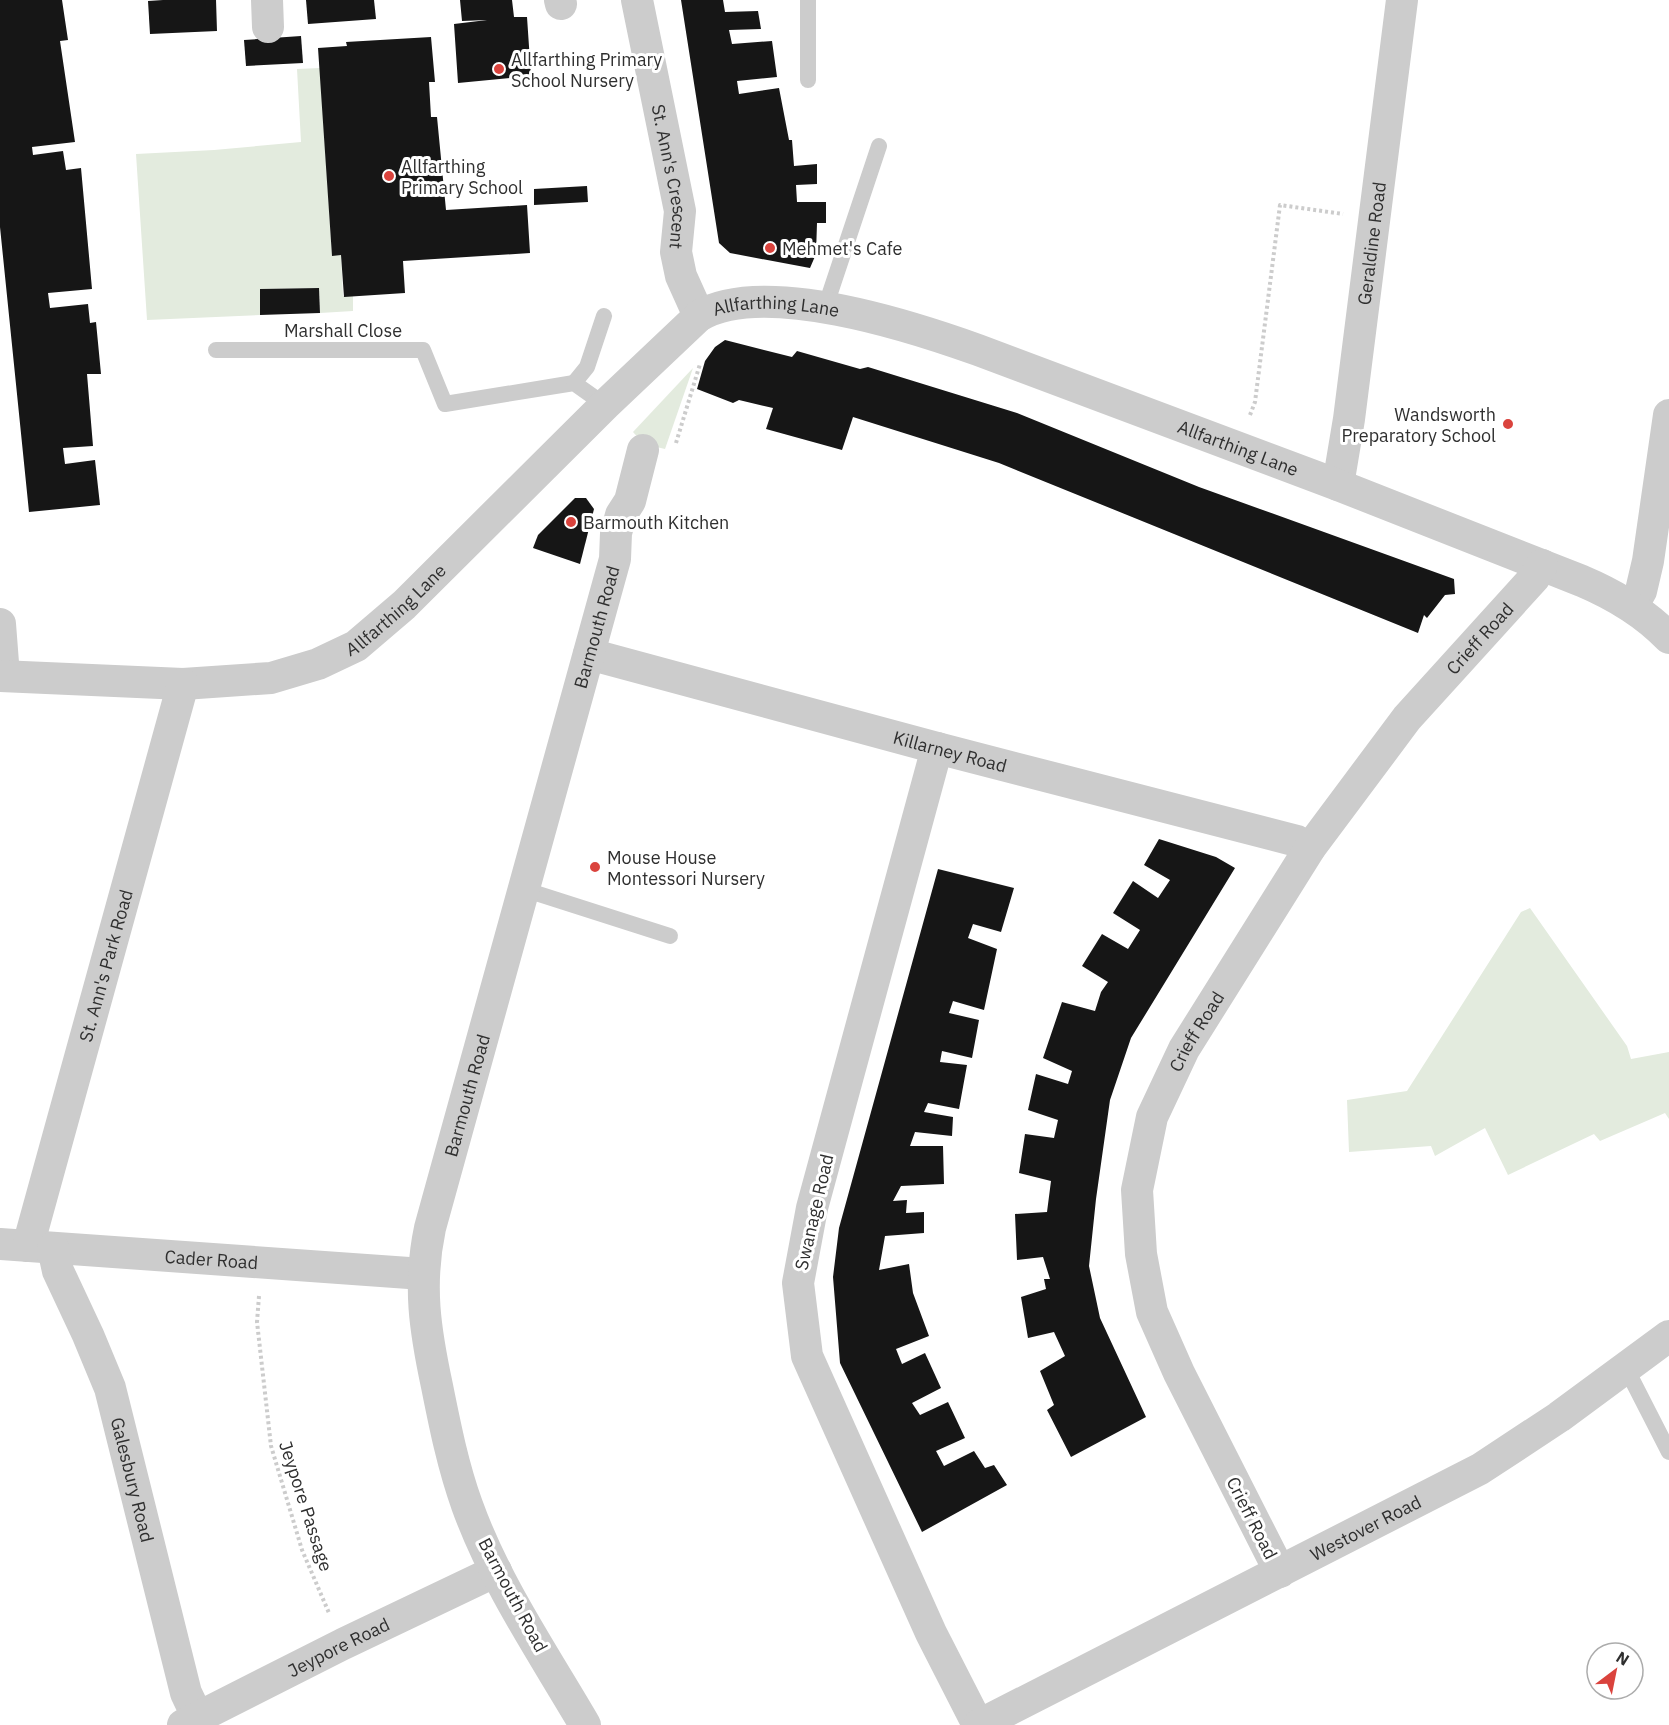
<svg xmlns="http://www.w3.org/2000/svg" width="1669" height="1725" font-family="'IBM Plex Sans',sans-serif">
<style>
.green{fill:#e3ebde}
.building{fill:#161616}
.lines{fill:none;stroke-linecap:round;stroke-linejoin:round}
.path{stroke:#ccc;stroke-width:4;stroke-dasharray:3 3;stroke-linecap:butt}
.lane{stroke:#ccc;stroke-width:16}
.street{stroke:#ccc;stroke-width:32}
.poi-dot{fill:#da433d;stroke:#fff;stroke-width:2}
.labels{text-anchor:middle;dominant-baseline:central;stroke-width:6;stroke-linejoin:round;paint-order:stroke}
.poi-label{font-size:18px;fill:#2f2f2f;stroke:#fff;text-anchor:start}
.street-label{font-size:18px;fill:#2f2f2f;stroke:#fff}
</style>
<rect width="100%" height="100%" fill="#fff"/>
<g class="green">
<path d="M320 68 332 255H341L343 296H353V311L320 313 319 288 260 289V315L147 320 136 154 214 150 301 142 297 69Z"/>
<path d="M693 368 665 449 644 444 633 432Z"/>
<path d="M1530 908 1627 1046 1631 1059 1669 1052V1119L1665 1113 1600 1141 1594 1134 1508 1175 1485 1128 1435 1156 1431 1146 1349 1152 1347 1100 1407 1091 1521 912Z"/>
</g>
<g class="building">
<path d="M0 0H62L68 40 60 41 75 142 32 147 33 155 63 151 66 170 81 168 92 289 48 293 50 308 88 304 90 323 96 322 101 374H87L93 446 63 448 65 464 95 460 100 505 29 512 0 227Z"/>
<path d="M163 0H216L217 31 150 34 148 1Z"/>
<path d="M306 0H374L376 19 308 24Z"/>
<path d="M460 0H512L514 17H527L531 76 458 83 454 24 487 20 462 21Z"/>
<path d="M681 0H723L725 12 758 11 761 29 729 30 732 44 772 41 777 77 737 81 739 94 779 88 789 140H792L794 166 817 164V184L796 185 797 202H826V223H817L816 254 810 268 730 253 719 243Z"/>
<path d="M301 36 303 63 246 66 244 40Z"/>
<path d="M431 37 435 82H429L431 117H437L446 210 527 205 530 253 403 261 405 293 344 297 341 255 332 256 318 48 347 46 346 42Z"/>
<path d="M587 186 588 202 534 205V189Z"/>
<path d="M319 288 320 313 260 315V289Z"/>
<path d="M725 340 792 357 797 351 860 369 868 367 1017 413 1199 487 1454 579 1455 594 1445 595 1427 618 1424 615 1418 633 999 463 853 417 842 450 766 429 773 408 739 400 733 403 697 389 705 361 715 347Z"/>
<path d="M575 498H586L594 509 580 564 533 548 538 535Z"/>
<path d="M1159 839 1216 857 1235 868 1131 1038 1110 1100 1096 1199 1089 1266 1100 1318 1146 1417 1071 1457 1047 1410 1054 1405 1040 1371 1065 1356 1054 1332 1028 1338 1021 1297 1046 1289 1044 1279H1050L1043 1257 1017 1260 1015 1214 1047 1212 1051 1181 1019 1173 1025 1134 1054 1138 1058 1120 1028 1110 1036 1074 1068 1084 1072 1071 1043 1058 1062 1002 1095 1011 1101 992 1108 982 1082 966 1102 934 1128 949 1140 930 1113 913 1133 881 1158 898 1170 880 1144 865Z"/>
<path d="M938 869 1014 888 1001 932 973 924 968 938 997 949 984 1010 953 1001 949 1013 979 1020 972 1058 942 1051 940 1062 967 1065 959 1109 928 1103 924 1112 953 1117 952 1136 915 1132 910 1146H943L944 1184 901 1186 893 1201 907 1200 906 1213 924 1212V1233L885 1236 879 1270 909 1264 913 1293 929 1336 896 1349 902 1364 925 1353 941 1388 912 1403 920 1415 948 1402 965 1438 936 1451 944 1466 974 1451 985 1468 994 1465 1007 1485 922 1532 840 1363 833 1277 839 1228Z"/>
</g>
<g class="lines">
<g class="path">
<path d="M1250 415 1255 402 1280 205 1343 214"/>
<path d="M676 443 700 364"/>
<path d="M259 1296 257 1322 271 1446 302 1550 329 1613"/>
</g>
<g class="lane">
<path d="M808 80V0"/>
<path d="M825 308 879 146"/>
<path d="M216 350H423L445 404 574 383 605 405"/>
<path d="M574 383 587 367 604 316"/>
<path d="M523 889 670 936"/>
<path d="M1626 1368 1669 1452"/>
</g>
<g class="street">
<path d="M267 0 268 27"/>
<path d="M560 0 561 4"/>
<path id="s1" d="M637 0 680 211 676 252 681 276 699 316"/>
<path id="s2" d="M1338 485 1349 419 1402 0"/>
<path d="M1632 607 1641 591 1648 561 1669 415"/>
<path d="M0 624 4 676"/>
<path id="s3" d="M589 654 937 748 1297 841 1310 848"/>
<path id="s4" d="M0 676 183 684 271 678 318 664 356 646 404 605 605 405 699 316C763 278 911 326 978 350L1338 485 1582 581C1615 595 1644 612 1669 638"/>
<path d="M937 748 812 1208 798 1283 807 1356 931 1633 978 1725"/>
<path id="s5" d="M0 1244 423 1274"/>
<path id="s6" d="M28 1246 183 684"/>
<path id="s7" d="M53 1248 58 1271 88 1335 110 1388 186 1693 198 1718"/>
<path id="s8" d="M1280 1572 1179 1373 1152 1312 1141 1254 1137 1190 1152 1117 1184 1049 1310 848 1407 718 1534 578 1542 565"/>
<path id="s9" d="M183 1725 343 1644 496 1571"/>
<path id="s10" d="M585 1725C543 1653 495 1583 467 1505 453 1466 445 1426 437 1386 425 1330 418 1285 430 1228L615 559 616 533 621 515 630 501 643 450"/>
<path id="s11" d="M979 1725 1480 1469 1559 1417 1669 1336"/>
</g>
</g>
<g class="poi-dot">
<circle cx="499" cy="69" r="6"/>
<circle cx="389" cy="176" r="6"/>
<circle cx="770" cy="248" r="6"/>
<circle cx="1508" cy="424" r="6"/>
<circle cx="571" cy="522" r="6"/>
<circle cx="595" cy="867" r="6"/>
</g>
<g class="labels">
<g class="poi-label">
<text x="511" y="59">Allfarthing Primary<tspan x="511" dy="21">School Nursery</tspan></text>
<text x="401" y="166">Allfarthing<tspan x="401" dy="21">Primary School</tspan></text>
<text x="782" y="248">Mehmet's Cafe</text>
<text x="1496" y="414" text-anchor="end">Wandsworth<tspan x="1496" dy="21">Preparatory School</tspan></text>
<text x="583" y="522">Barmouth Kitchen</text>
<text x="607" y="857">Mouse House<tspan x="607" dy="21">Montessori Nursery</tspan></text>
</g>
<g class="street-label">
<text stroke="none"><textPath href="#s1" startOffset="180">St. Ann's Crescent</textPath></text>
<text stroke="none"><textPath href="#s2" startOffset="244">Geraldine Road</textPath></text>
<text stroke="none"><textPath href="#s4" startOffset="918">Allfarthing Lane</textPath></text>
<text x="343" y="330">Marshall Close</text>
<text stroke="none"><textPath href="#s4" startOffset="1404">Allfarthing Lane</textPath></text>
<text stroke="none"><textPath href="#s4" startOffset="416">Allfarthing Lane</textPath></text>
<text stroke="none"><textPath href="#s10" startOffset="1156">Barmouth Road</textPath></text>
<text stroke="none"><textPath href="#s8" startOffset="1070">Crieff Road</textPath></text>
<text stroke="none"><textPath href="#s3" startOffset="374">Killarney Road</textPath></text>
<text stroke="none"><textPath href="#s6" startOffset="291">St. Ann's Park Road</textPath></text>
<text stroke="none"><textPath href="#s8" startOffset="584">Crieff Road</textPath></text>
<text stroke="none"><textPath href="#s10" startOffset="670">Barmouth Road</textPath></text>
<text transform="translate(814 1212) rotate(-77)">Swanage Road</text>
<text stroke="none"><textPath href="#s5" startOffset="212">Cader Road</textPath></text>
<text stroke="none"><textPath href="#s7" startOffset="246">Galesbury Road</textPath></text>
<text transform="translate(306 1506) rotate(72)">Jeypore Passage</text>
<text transform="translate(1252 1518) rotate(63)">Crieff Road</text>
<text stroke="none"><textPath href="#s11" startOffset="434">Westover Road</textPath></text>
<text transform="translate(513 1595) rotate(62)">Barmouth Road</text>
<text stroke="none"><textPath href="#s9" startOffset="174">Jeypore Road</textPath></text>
</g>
</g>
<g transform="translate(1615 1671) rotate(32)"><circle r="28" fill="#ffffff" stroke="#acacac" stroke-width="1.5"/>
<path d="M0-4.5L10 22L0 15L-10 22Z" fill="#da433d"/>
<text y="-9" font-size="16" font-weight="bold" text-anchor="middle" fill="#2f2f2f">N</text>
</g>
</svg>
